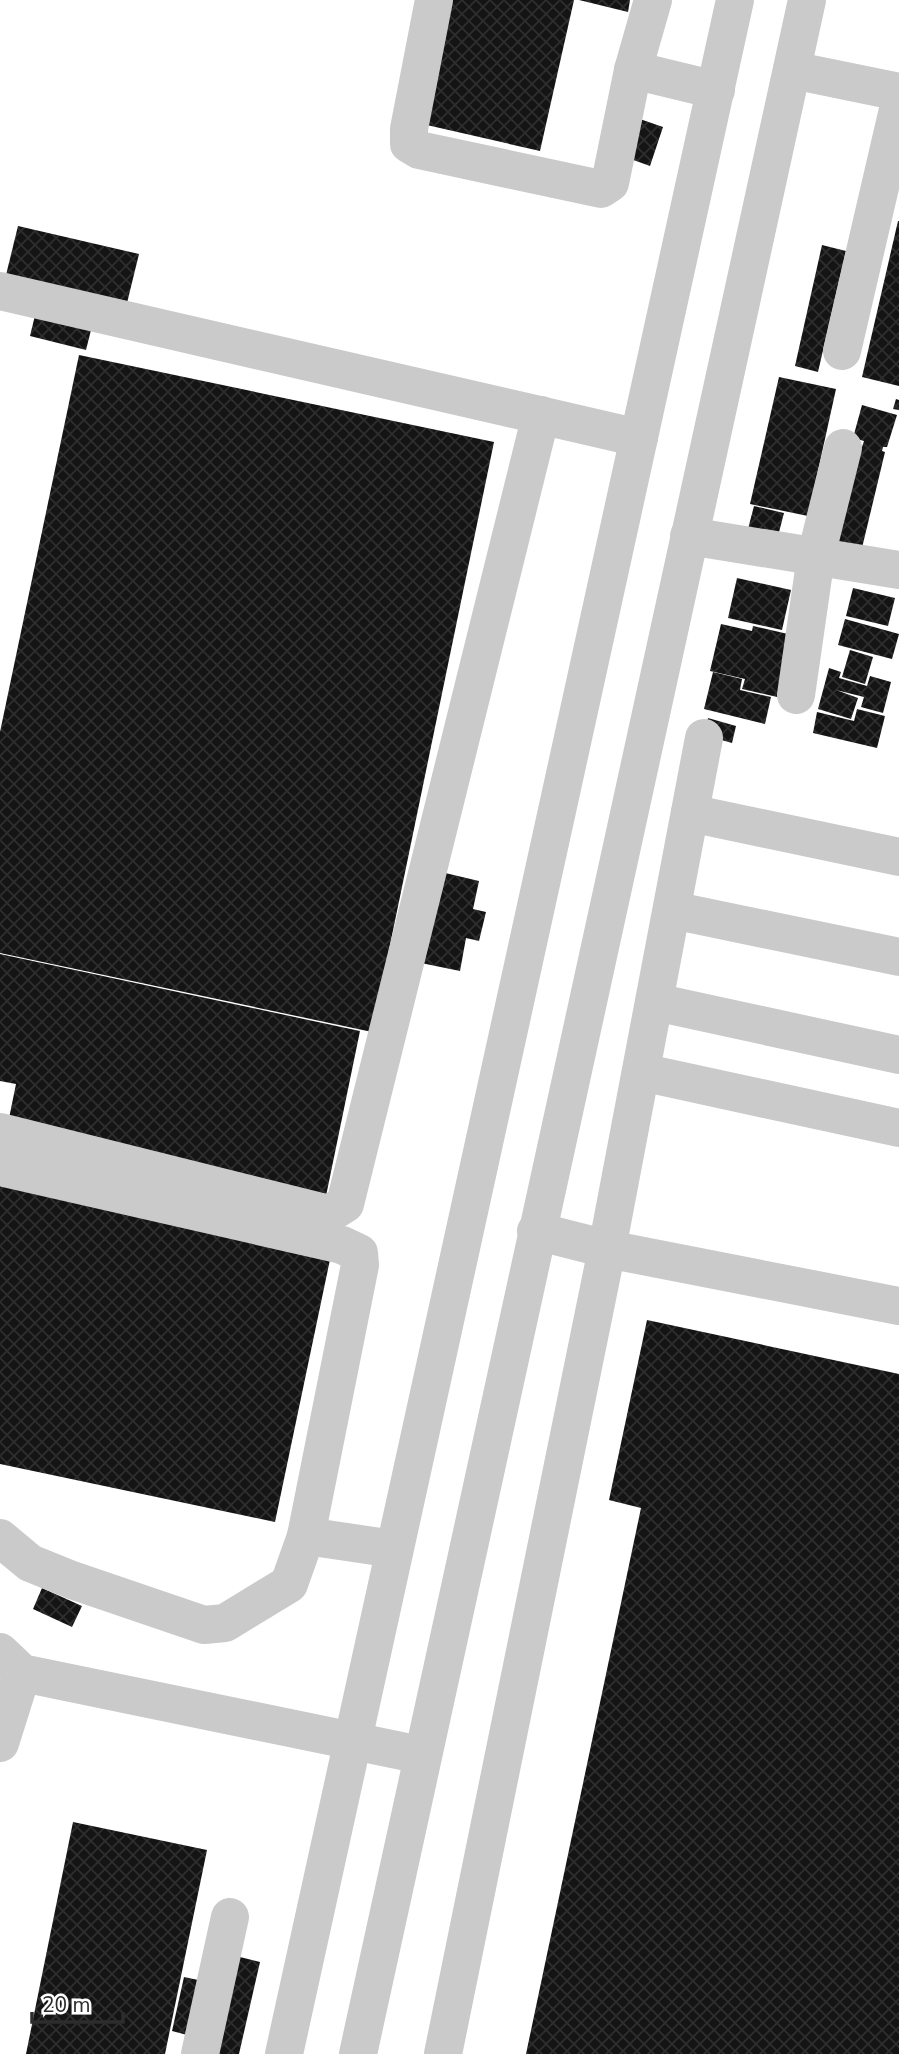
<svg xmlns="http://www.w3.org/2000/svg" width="899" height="2054" font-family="'Nunito Sans',sans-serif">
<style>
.building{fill:url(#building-cross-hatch)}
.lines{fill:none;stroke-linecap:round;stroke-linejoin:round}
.minor{stroke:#cacaca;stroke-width:38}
</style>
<defs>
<pattern id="building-cross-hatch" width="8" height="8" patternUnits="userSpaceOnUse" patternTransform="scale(1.75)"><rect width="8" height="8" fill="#141414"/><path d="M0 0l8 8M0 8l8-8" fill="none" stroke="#2e2e2e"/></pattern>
</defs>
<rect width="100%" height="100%" fill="#fff"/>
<g class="building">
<path d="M446 0H574L540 151 418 123Z"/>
<path d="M579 0H630L628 12Z"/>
<path d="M637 118 663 127 650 166 625 157Z"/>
<path d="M898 221H899V386L862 377Z"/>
<path d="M18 226 139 254 127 303 6 275Z"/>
<path d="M822 245 846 251 818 372 795 366Z"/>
<path d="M38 303 94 318 86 350 30 336Z"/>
<path d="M79 355 494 442 372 1032 0 953V732Z"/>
<path d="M779 377 836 389 808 516 750 504Z"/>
<path d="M896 399 899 400V410L893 409Z"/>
<path d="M862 405 897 415 887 447H883L882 451 885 452 862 548 834 541 857 445 862 447 864 441 853 438Z"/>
<path d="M754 506 784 513 778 536 748 529Z"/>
<path d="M737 578 791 590 782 630 728 618Z"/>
<path d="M853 588 895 598 888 626 846 616Z"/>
<path d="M845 619 899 634 892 659 838 645Z"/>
<path d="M721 624 752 631 753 626 801 637 786 699 742 689 745 679 710 671Z"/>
<path d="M850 650 873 657 865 684 842 677Z"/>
<path d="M829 668 841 672 839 678 867 686 870 676 891 682 883 713 861 707 864 697 836 690 858 698 851 719 818 709Z"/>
<path d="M713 672 742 679 740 690 771 697 765 724 704 709Z"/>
<path d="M857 709 885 716 877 748 813 733 817 712 854 721Z"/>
<path d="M708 718 736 726 732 743 704 735Z"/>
<path d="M441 872 479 881 473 909 486 912 479 941 466 938 460 971 421 963Z"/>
<path d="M0 954 360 1031 326 1196 7 1128 16 1084 0 1081Z"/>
<path d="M0 1180 332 1250 275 1522 0 1464Z"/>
<path d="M647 1320 899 1374V2054H526L641 1508 609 1500Z"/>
<path d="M42 1588 82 1606 72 1627 33 1609Z"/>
<path d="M73 1822 207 1850 165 2054H26Z"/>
<path d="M236 1956 260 1962 239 2054H214Z"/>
<path d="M184 1977 203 1981 191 2036 172 2031Z"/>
</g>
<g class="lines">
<g class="minor">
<path d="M434 0 409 129V144L419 150 601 189 610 183 633 70 653 0"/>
<path d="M633 70 716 90"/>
<path d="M792 70 899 92"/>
<path d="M0 291 639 438"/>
<path d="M842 351 899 105"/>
<path d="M689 536 899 570"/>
<path d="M796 695 816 556 843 448"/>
<path d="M690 813 899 857"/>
<path d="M672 910 899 957"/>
<path d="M655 1002 899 1055"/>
<path d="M641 1072 899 1128"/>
<path d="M0 1132 329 1214 345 1204 541 415"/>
<path d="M0 1167 342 1245 359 1253 360 1265 306 1536 289 1584 225 1623 204 1625 72 1580 30 1563 0 1538"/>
<path d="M536 1231 607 1249 704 738"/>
<path d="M306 1536 394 1549"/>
<path d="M0 1652 22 1673 421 1755"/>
<path d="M0 1743 22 1673"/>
<path d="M200 2054 230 1917"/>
<path d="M284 2054 735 0"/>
<path d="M358 2054 807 0"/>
<path d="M443 2054 607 1249 899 1306"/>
</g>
</g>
<path d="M32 2012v10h91v-10" fill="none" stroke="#2d2d2d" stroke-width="3.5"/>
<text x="42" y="2012" font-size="21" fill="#2d2d2d" stroke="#ffffff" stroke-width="5" paint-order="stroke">20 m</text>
</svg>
